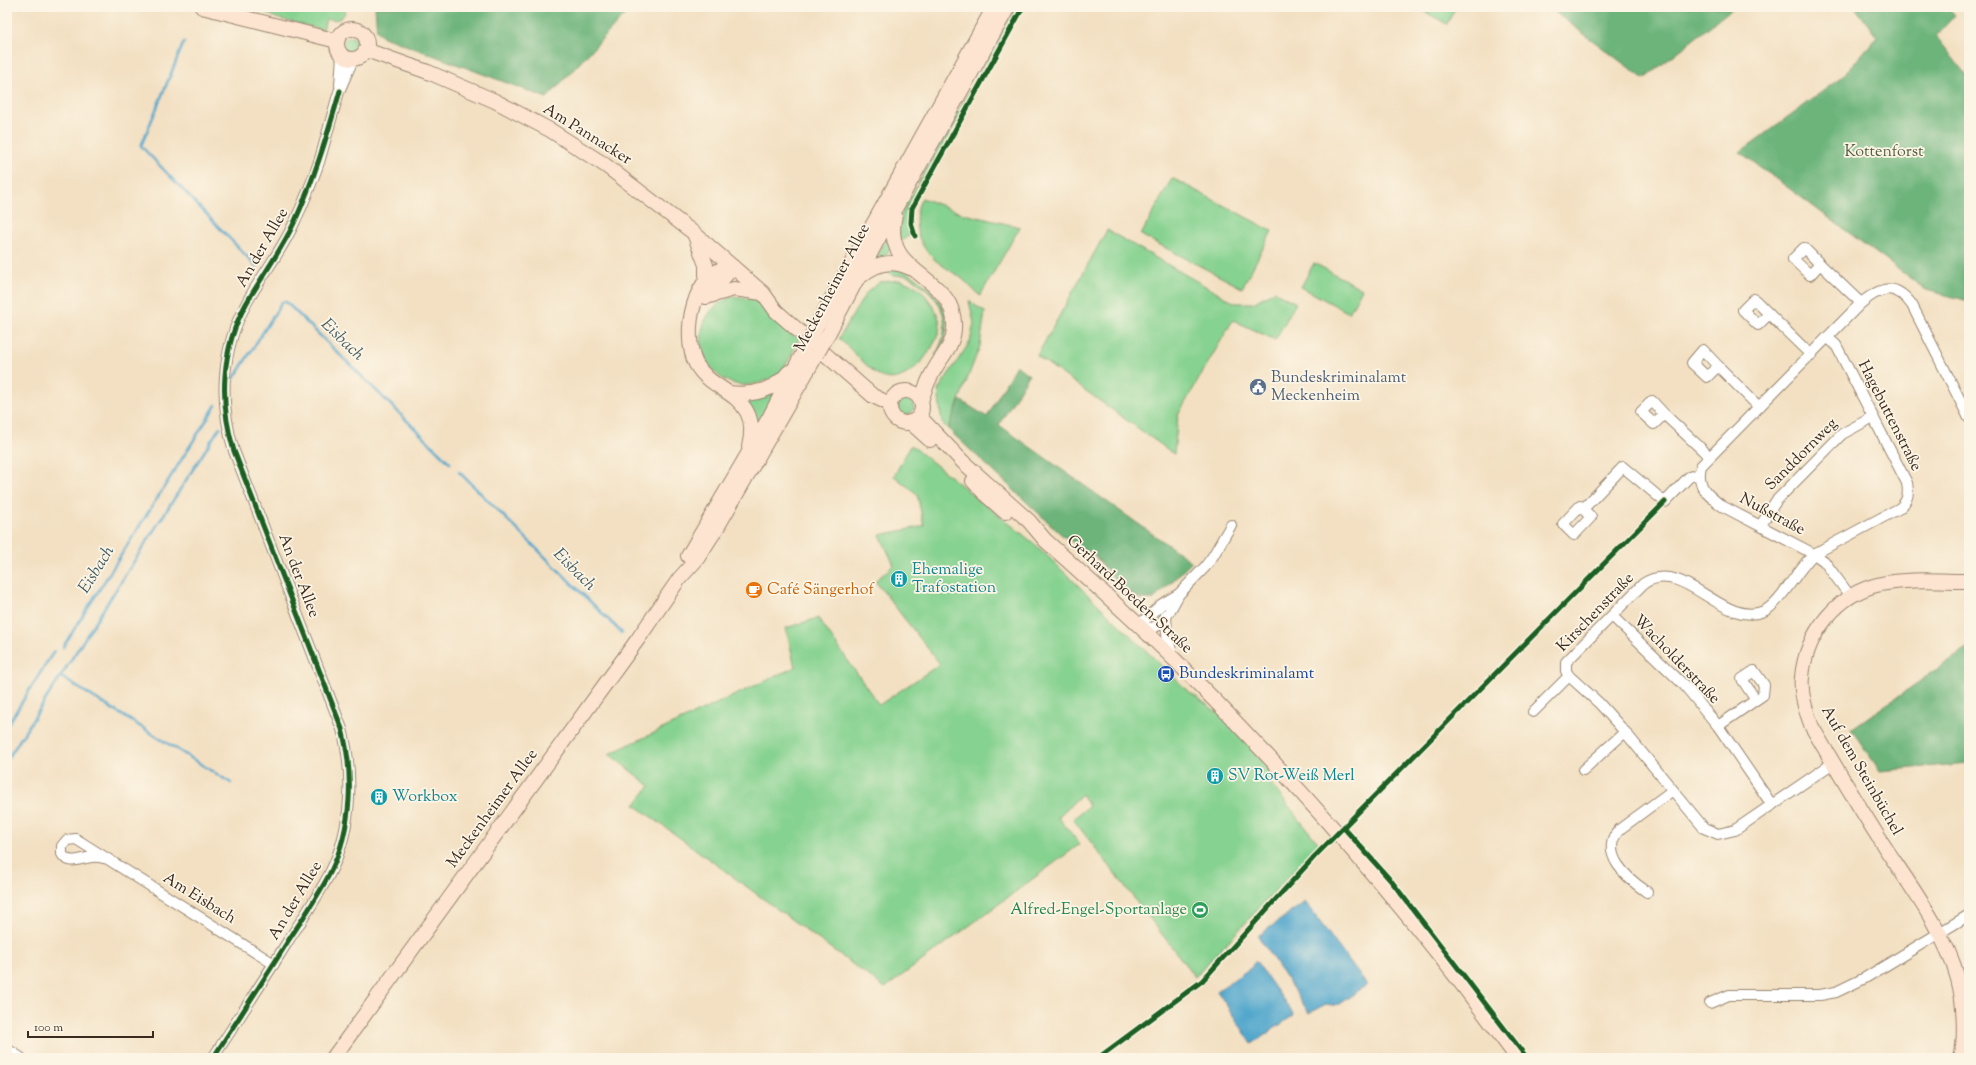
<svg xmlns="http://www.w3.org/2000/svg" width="1976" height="1065" font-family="'Sorts Mill Goudy',serif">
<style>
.green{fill:#86d290;stroke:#607e57}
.forest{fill:#6cb47a;stroke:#546f4c}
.water{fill:#50a6cc;stroke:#466875}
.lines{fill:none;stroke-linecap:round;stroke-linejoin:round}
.stream{stroke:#50a6cc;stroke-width:2.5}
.street-casing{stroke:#978570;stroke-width:12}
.secondary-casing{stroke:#978570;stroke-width:16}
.street{stroke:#fff;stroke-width:10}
.secondary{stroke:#fde4d1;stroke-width:14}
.secondary-bridge-casing{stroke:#978570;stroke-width:16;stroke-linecap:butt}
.secondary-bridge{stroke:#fde4d1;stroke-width:14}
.cycleway-casing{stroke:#fcf5e5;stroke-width:8}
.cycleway{stroke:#1b5e20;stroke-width:5}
.labels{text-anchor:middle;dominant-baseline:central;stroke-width:3.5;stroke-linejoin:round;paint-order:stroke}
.street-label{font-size:16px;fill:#3b2a1e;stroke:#fcf5e5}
.park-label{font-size:16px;fill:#525c40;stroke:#fcf5e5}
.service-label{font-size:16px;fill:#4e5e75;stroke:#fcf5e5;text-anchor:start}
.culture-label{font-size:16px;fill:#0d838f;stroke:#fcf5e5;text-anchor:start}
.food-label{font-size:16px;fill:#c56008;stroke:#fcf5e5;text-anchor:start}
.transit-label{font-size:16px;fill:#164399;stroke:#fcf5e5;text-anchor:start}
.leisure-label{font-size:16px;fill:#27864d;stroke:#fcf5e5;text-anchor:end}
.water-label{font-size:17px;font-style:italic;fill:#435c64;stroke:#fcf5e5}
</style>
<rect width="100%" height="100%" fill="#fcf5e5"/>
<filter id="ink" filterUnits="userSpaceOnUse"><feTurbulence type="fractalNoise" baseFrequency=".025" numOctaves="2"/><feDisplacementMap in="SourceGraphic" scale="8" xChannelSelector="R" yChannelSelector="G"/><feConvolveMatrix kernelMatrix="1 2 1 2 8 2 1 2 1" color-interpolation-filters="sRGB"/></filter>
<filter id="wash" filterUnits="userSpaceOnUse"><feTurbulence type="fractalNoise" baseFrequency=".012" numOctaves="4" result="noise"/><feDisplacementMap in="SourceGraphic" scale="16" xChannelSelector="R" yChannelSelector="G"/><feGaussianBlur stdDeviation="0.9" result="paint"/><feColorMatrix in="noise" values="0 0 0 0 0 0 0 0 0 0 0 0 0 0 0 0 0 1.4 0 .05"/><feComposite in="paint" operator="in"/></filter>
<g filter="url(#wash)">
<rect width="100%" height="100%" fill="#f3e0c2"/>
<g class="green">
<path d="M245 7H346C345 20 336 21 326 19L323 30 276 18 264 12Z"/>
<path d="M1016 7H1020L916 195 909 211 910 235 899 243V223L902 213Z"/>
<path d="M1416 7H1456L1447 24Z"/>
<circle cx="351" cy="45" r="8"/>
<path d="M1172 178 1272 231 1242 288 1141 235Z"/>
<path d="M922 198 964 214 1020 227 980 296C973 290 967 282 960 277 950 270 938 264 930 255 915 239 912 216 922 198Z"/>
<path d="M1107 230 1235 303H1253L1274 291 1296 303 1275 340 1233 320 1178 415 1174 454 1037 356Z"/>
<path d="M888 236 891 248 884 257 874 262Z"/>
<path d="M1314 263 1362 289 1349 313 1301 287Z"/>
<path d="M889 267C896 269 904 271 910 274 941 294 961 323 935 356 951 329 947 304 921 285 909 276 908 274 893 276L890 273Z"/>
<path d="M900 280C905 282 912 284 917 287 926 294 941 315 940 326 938 347 907 388 882 377 874 374 847 346 839 338L866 293 880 282Z"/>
<path d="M732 297 752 299 760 302 799 339C793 351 788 365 778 374 774 378 767 380 762 382 706 402 674 318 732 297Z"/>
<path d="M969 301 985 312 980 346 948 429 942 423 938 390 970 342 974 323Z"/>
<path d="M779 388 756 430 743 398Z"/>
<circle cx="906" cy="407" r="8"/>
<path d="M911 445 1036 545 1187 690 1221 715 1277 777 1271 784 1319 844 1195 977 1073 819 1089 806 1082 794 1058 817 1080 844 885 988 635 805 650 786 609 754 795 667 786 628 818 618 879 705 940 664 875 581 894 565 880 535 924 526 917 494 894 476Z"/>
</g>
<g class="forest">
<path d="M375 7H632L547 98 384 37 377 31Z"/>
<path d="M1548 7H1734L1644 79Z"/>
<path d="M1855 7H1948L1955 15 1936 36 1969 79V301L1926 290 1740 152 1842 77 1877 37Z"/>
<path d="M1016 365 1029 375 999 425 1192 562 1154 599H1141L1124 590 1094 555 1063 536 948 429 960 400 987 417Z"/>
<path d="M1969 647V763L1880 771 1851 729Z"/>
</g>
<g class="water">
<path d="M1305 902 1367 985 1336 1006 1326 1004 1309 1013 1258 936Z"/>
<path d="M1256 961 1294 1015 1252 1044 1217 991 1252 967 1253 964Z"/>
</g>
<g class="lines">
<g class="stream">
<path d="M184 42 141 146 256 266"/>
<path d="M233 380 282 302H286L450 463"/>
<path d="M459 472 622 633"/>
<path d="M63 647 216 405"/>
<path d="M61 677 231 783"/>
<path d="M7 726 54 651"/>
<path d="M7 760 220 427"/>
</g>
</g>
</g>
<g filter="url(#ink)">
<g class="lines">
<defs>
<g id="street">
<path d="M340 85 342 55"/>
<path d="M1804 248 1820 264 1810 275 1793 259Z"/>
<path d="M1820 264 1861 303"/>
<path d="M1754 299 1769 314 1758 325 1743 310Z"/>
<path d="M1769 314 1811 355"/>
<path d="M1828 338 1836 345 1907 483C1909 494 1908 500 1900 508L1814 554C1798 568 1781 603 1764 611 1723 629 1684 556 1643 584L1566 662V671L1569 676 1599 703 1625 732 1704 828 1718 834 1735 830 1833 763"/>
<path d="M1703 350 1718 366 1707 377 1692 363Z"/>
<path d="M1718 366 1759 407"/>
<path d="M1652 401 1664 414 1654 424 1641 412Z"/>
<path d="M1664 414 1709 456"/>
<path d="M1580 506 1591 517 1574 535 1563 524Z"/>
<path d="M1583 509 1623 467 1665 502 1689 477 1699 474"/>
<path d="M1761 525 1776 501 1842 434 1873 417"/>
<path d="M1179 594C1174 603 1164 624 1155 627 1150 629 1144 627 1139 625L1162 604 1179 594 1205 567 1213 556 1231 525"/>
<path d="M1850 596 1824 561 1814 554 1722 506C1707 495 1696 486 1701 466L1861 303C1881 287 1895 282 1912 305L1969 418"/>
<path d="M1166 615 1167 635 1173 658"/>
<path d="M1612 616 1685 686 1718 726 1772 805"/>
<path d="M1533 712 1569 676"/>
<path d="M1718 726 1763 695 1764 685 1754 671 1742 679 1755 699"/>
<path d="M1583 770 1625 732"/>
<path d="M108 859C103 858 98 856 92 857 81 858 69 866 62 854V846L67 840 76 839 274 964"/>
<path d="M1647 892C1628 879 1597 853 1620 829L1673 790"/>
<path d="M1958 980H1969"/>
<path d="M1710 1003 1729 995H1820L1836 992 1865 978 1969 915"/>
<path d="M7 1049 21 1058"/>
<path d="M213 1058C238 1019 264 980 288 941 303 918 319 895 331 871 352 828 354 774 342 729L234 451C219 402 221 350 246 304 261 276 282 251 295 221 304 202 312 182 319 162 326 139 332 115 339 92 343 81 349 70 353 59"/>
</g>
<g id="secondary">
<path d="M202 7 337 41"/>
<circle cx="352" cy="44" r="15"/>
<path d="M366 50 428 72 495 101 550 130 605 165 695 234 733 267 763 293 776 311 873 396 890 404"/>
<path d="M895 215C880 278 958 273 954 329 953 344 945 353 937 365 930 376 925 388 921 401"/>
<path d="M695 236 706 265V280"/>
<path d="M733 267C693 267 681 335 696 364 709 387 735 390 747 412 753 423 752 435 749 447"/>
<path d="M860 277C875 263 892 259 910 268"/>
<path d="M706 297 734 289 762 293"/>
<path d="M707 297 733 267"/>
<path d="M817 325 994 7"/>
<path d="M828 334 878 239 1008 7"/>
<circle cx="906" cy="407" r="16"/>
<path d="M729 393C751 396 775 391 789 372"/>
<path d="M919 416 963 462 1029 521 1045 540C1089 580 1135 620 1177 662 1300 785 1415 917 1517 1058"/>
<path d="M910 422 930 440"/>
<path d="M973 481 987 496 1005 512"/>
<path d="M688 556 769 418 807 345"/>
<path d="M333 1058 638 639 679 579 697 559 718 526 817 354"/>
<path d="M1961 1058C1966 1037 1964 1000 1958 979 1946 934 1912 888 1886 849 1860 809 1836 768 1812 727 1806 711 1800 694 1802 677 1806 633 1838 593 1881 584 1909 578 1941 581 1969 581"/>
</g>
</defs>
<use href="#street" class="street-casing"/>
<use href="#secondary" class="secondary-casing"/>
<use href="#street" class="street"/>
<use href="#secondary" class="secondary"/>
<defs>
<g id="secondary-bridge">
<path d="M807 345 817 325"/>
<path d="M817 354 828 334"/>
</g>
</defs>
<use href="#secondary-bridge" class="secondary-bridge-casing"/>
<use href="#secondary-bridge" class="secondary-bridge"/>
<defs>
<g id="cycleway">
<path d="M915 236 911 223 912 208 1023 7"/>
<path d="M1344 828 1392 882 1527 1058"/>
<path d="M213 1058C238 1019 264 980 288 941 303 918 319 895 331 871 352 828 354 774 342 729L234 451C219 402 221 349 246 304 262 276 281 251 294 223 314 180 327 136 340 91"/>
<path d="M1098 1058 1202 981 1315 856 1665 502"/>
</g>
</defs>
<use href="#cycleway" class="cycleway-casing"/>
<use href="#cycleway" class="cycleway"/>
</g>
</g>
<defs>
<symbol id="civic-disc" viewBox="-11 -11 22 22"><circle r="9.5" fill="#5c6f8a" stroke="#fcf5e5"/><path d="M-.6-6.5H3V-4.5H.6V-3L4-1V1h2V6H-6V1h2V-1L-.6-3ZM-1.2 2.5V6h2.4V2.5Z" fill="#fff"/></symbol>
<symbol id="building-disc" viewBox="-11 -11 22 22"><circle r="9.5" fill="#0f9aa8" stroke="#fcf5e5"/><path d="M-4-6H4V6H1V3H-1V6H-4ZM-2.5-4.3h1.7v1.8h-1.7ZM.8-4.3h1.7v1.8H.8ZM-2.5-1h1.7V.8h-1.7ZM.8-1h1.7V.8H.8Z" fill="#fff"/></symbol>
<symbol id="cafe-disc" viewBox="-11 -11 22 22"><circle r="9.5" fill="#e8710a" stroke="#fcf5e5"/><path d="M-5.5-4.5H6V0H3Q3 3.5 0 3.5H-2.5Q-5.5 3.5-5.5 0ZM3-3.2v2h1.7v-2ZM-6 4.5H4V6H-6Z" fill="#fff"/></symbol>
<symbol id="bus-disc" viewBox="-11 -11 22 22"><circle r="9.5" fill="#1a4fb4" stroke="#fcf5e5"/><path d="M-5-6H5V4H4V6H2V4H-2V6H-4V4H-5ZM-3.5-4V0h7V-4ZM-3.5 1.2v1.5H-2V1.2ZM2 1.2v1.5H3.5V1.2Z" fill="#fff"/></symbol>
<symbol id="stadium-disc" viewBox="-11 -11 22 22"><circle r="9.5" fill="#2e9e5b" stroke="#fcf5e5"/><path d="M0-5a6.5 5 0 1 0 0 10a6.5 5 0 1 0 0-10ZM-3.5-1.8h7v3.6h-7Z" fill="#fff"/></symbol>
</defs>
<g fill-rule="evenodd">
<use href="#civic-disc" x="1248" y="377" width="20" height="20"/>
<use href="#building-disc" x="889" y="569" width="20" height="20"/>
<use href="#cafe-disc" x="744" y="580" width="20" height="20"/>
<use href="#bus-disc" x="1156" y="664" width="20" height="20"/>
<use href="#building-disc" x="1205" y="766" width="20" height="20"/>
<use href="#building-disc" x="369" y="787" width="20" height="20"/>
<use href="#stadium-disc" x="1190" y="900" width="20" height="20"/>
</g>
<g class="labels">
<g class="street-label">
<text transform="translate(587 135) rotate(32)">Am Pannacker</text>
<text transform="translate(263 248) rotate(-60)">An der Allee</text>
<text transform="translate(833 288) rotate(-62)">Meckenheimer Allee</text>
<text transform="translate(1889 416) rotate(63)">Hagebuttenstraße</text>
<text transform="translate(1802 455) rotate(-45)">Sanddornweg</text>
<text transform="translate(1772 515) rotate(28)">Nußstraße</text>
<text transform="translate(298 576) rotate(69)">An der Allee</text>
<text transform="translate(1129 595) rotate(43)">Gerhard-Boeden-Straße</text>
<text transform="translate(1596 613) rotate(-46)">Kirschenstraße</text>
<text transform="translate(1676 660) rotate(46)">Wacholderstraße</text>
<text transform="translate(1861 771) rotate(60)">Auf dem Steinbüchel</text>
<text transform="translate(493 809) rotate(-54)">Meckenheimer Allee</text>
<text transform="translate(199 899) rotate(32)">Am Eisbach</text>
<text transform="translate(296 901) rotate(-59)">An der Allee</text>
</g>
<g class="park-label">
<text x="1884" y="152">Kottenforst</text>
</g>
<g class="service-label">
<text x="1271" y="378">Bundeskriminalamt<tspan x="1271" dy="18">Meckenheim</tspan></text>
</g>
<g class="culture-label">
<text x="912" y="570">Ehemalige<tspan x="912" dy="18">Trafostation</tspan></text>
<text x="1228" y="776">SV Rot-Weiß Merl</text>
<text x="392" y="797">Workbox</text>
</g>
<g class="food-label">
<text x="767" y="590">Café Sängerhof</text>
</g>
<g class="transit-label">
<text x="1179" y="674">Bundeskriminalamt</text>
</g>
<g class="leisure-label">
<text x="1187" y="910">Alfred-Engel-Sportanlage</text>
</g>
<g class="water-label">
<text transform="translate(342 340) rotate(44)">Eisbach</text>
<text transform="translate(97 570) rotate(-58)">Eisbach</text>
<text transform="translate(574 570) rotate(45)">Eisbach</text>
</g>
</g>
<rect width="1976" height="1065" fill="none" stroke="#fcf5e5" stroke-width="24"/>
<path d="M28 1031v6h125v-6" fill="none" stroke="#3b2a1e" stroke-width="2"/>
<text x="34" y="1031" font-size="12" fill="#3b2a1e" stroke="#fcf5e5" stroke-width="3" paint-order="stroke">100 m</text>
</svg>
